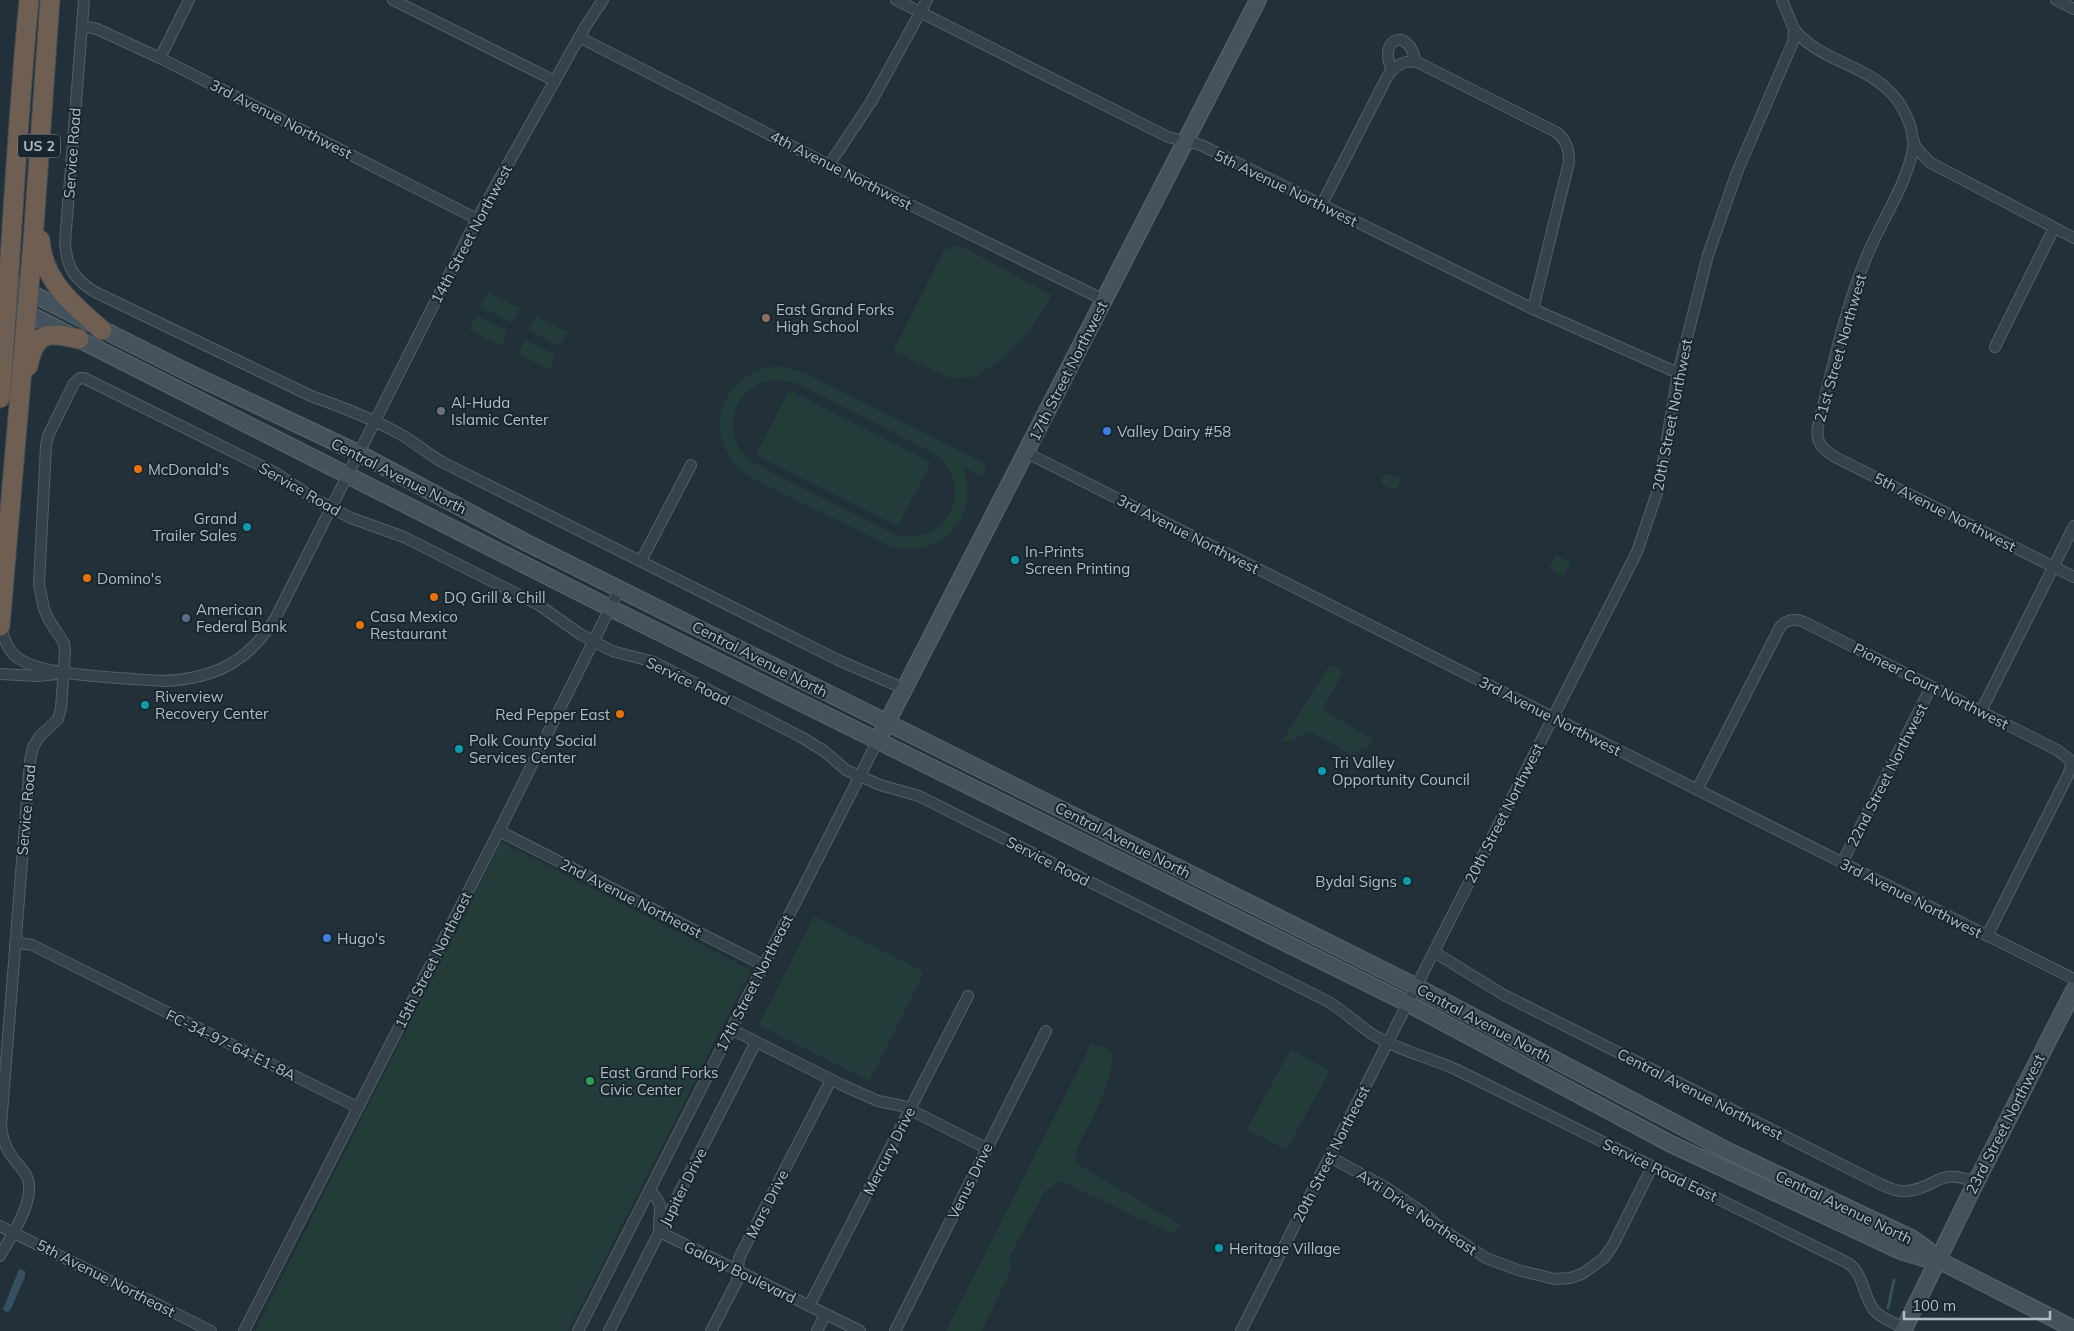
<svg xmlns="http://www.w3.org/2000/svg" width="2074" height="1331" font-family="Mulish,sans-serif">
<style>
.green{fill:#243c39;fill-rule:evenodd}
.water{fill:#355060}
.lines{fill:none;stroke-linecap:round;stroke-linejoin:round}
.stream{stroke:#355060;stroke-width:3}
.street-casing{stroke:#535f67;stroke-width:12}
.secondary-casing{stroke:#535f67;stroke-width:18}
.highway-casing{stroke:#404c54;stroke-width:21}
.street{stroke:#354249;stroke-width:10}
.secondary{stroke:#43525c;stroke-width:15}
.highway{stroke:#6f5e52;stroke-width:19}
.education-dot{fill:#8d6e63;stroke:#1a262e;stroke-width:2}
.worship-dot{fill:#6b7280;stroke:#1a262e;stroke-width:2}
.shop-dot{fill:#3f7fe0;stroke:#1a262e;stroke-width:2}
.food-dot{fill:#e8710a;stroke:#1a262e;stroke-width:2}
.culture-dot{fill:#0f9aa8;stroke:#1a262e;stroke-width:2}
.service-dot{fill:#5c6f8a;stroke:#1a262e;stroke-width:2}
.leisure-dot{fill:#2e9e5b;stroke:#1a262e;stroke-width:2}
.labels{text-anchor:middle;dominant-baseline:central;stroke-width:4;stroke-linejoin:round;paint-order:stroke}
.shield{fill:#1a262e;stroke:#839098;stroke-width:1}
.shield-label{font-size:14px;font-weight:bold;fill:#b0bdc5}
.street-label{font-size:15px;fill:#b0bdc5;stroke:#1a262e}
.poi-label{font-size:15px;fill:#b0bdc5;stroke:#1a262e;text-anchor:start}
</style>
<rect width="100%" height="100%" fill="#213039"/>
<g class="green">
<path d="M959 245 1052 295 1031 329 1002 359 975 377 949 378 893 351 944 250Z"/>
<path d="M488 292 520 308 512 323 481 307Z"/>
<path d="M477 315 508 331 501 346 469 330Z"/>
<path d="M536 316 568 332 560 346 529 330Z"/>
<path d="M525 339 556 355 549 370 518 354Z"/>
<path d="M769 367H787L805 373 987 465 982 476 963 467C980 517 943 559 892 547L752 478C703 447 712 381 769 367ZM778 379 799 384 936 454C976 488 947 547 896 535L751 462C717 433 733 383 778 379Z"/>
<path d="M789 390 931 462 898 526 756 455Z"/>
<path d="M1389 474 1401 479 1397 488 1393 489 1382 484 1381 480 1384 475Z"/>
<path d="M1556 555 1571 562 1564 576 1549 568Z"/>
<path d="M1330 664 1344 672 1322 709 1373 740 1368 748 1351 754 1311 732 1286 742 1282 741Z"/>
<path d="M501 842 751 970 568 1331H255Z"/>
<path d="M814 916 924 972 869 1081 759 1025Z"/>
<path d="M1091 1044 1104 1047 1112 1052C1114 1085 1089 1123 1075 1153L1077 1164 1181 1225 1173 1234 1061 1181 1045 1191 1009 1258 1011 1270 982 1331H946Z"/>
<path d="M1291 1049 1330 1071 1286 1150 1247 1129Z"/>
</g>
<path class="water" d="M19 1269 25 1271V1277L10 1311 6 1312 3 1309Z"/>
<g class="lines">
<path class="stream" d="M1888 1308 1894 1280"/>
<defs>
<g id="street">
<path d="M84 0 65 243C67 268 74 279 95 292L311 396C341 407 371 418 400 434 414 442 427 453 442 462L838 660 905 689"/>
<path d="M393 0 555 81"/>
<path d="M896 0 1168 137 1201 145 1533 309 1678 373"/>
<path d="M2056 0 2074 9"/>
<path d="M82 26 97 29 160 58 477 219"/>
<path d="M1794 29C1817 59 1861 64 1887 89 1899 99 1906 113 1911 128 1912 133 1912 138 1914 143 1917 151 1925 157 1931 163L2074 238"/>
<path d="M579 37 829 165 1104 300"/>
<path d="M160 58 189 0"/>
<path d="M1392 70C1377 39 1408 25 1416 62"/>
<path d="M1914 142C1909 183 1881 220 1866 258 1844 312 1832 370 1818 426 1815 443 1823 450 1837 458L2074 577"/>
<path d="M829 165 871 102 927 0"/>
<path d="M1321 206 1387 77C1395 66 1405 58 1419 63L1556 132C1567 141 1569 149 1569 162L1533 309"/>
<path d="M1995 347 2054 228"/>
<path d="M1025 452 2074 979"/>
<path d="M641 561 691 465"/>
<path d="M0 625C4 637 7 651 18 658 44 677 129 678 163 681 214 679 249 662 276 617L477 219 585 27 603 0"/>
<path d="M0 674 38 676 56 674"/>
<path d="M1981 711 2074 526"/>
<path d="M1697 790 1780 627C1787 619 1795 618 1804 622L2057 750 2070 760 2071 766 2068 775 1987 936"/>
<path d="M499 831 763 965"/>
<path d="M1842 863 1931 687"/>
<path d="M15 944 20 943 32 945 357 1107"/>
<path d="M1434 952 1504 995 1880 1184C1889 1188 1897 1192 1907 1191 1939 1188 1936 1167 1976 1182"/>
<path d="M731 1029 842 1085 878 1101 903 1106 986 1148"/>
<path d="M1330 1157 1385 1187 1422 1212 1443 1230 1486 1258 1521 1271 1555 1279 1570 1278 1582 1274 1604 1258 1613 1245 1652 1167"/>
<path d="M650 1191C665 1206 659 1209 659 1228L664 1234 860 1331"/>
<path d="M0 1226 211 1331"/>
<path d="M0 1256C11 1236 37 1199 27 1177 24 1170 17 1164 13 1158 5 1148 2 1137 1 1125L30 761 33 747 39 737 58 719 61 708 65 652 64 643 49 620 44 609 39 584 46 446 48 436 74 383 80 378H84L276 473 316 500 351 518 404 537 539 605 580 634 593 641 612 651 654 662 801 737 824 751 846 770 880 785 919 796 1325 1000C1344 1010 1355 1023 1372 1034 1398 1050 1427 1057 1455 1069L1848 1263C1865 1275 1862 1295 1874 1310 1881 1319 1895 1323 1904 1328"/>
<path d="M809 1306 968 996"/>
<path d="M244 1331 499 831 620 588"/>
<path d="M578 1331 877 742"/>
<path d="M609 1331 756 1042"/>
<path d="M711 1331 737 1281 739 1258 831 1080"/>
<path d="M817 1331 825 1315"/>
<path d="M895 1331 1046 1031"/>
<path d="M1241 1331 1637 552 1659 487 1678 373 1708 255 1737 172 1793 42 1794 29 1782 0"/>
</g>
<g id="secondary">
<path d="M1 278 185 371 360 454 527 543 1415 986 1728 1151 1911 1238 1927 1249 1938 1260 2074 1329"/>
<path d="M19 309 610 608 1407 1003 1671 1144 1903 1252 1923 1258 1938 1260"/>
<path d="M877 742 1258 0"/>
<path d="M1903 1331 1976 1182 2074 990"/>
</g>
<g id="highway">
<path d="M40 240C43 281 73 305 102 330"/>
<path d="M28 366C36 330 48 332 79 339"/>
<path d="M0 398C11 265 16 132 29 0"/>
<path d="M0 626 33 241 50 0"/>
</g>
</defs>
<use href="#street" class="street-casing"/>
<use href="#secondary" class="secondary-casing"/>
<use href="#highway" class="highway-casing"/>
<use href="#street" class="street"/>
<use href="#secondary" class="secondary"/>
<use href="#highway" class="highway"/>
</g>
<circle class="education-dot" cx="766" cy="318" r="5"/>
<circle class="worship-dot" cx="441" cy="411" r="5"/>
<g class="shop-dot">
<circle cx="1107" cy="431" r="5"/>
<circle cx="327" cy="938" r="5"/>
</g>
<g class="food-dot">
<circle cx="138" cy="469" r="5"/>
<circle cx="87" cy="578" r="5"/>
<circle cx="434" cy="597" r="5"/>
<circle cx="360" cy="625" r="5"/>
<circle cx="620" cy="714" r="5"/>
</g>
<g class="culture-dot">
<circle cx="247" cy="527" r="5"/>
<circle cx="1015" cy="560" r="5"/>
<circle cx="145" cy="705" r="5"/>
<circle cx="459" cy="749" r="5"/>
<circle cx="1322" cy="771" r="5"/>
<circle cx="1407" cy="881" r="5"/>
<circle cx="1219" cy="1248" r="5"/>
</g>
<circle class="service-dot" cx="186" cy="618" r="5"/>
<circle class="leisure-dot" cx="590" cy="1081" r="5"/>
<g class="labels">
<rect class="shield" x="18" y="134.5" width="42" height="23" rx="4"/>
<g class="shield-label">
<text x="39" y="146">US 2</text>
</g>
<g class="street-label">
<text transform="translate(281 119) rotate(27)">3rd Avenue Northwest</text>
<text transform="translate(72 153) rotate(-86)">Service Road</text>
<text transform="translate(841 170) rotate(27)">4th Avenue Northwest</text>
<text transform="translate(1286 188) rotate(26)">5th Avenue Northwest</text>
<text transform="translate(471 234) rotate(-62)">14th Street Northwest</text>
<text transform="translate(1840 348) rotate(-74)">21st Street Northwest</text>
<text transform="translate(1068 371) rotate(-63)">17th Street Northwest</text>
<text transform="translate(1672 415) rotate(-79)">20th Street Northwest</text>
<text transform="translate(399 476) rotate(27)">Central Avenue North</text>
<text transform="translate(300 489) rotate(30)">Service Road</text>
<text transform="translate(1945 512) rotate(27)">5th Avenue Northwest</text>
<text transform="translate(1188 534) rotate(27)">3rd Avenue Northwest</text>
<text transform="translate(760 659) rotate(27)">Central Avenue North</text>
<text transform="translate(688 681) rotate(26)">Service Road</text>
<text transform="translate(1931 686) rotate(27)">Pioneer Court Northwest</text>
<text transform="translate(1550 716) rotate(27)">3rd Avenue Northwest</text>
<text transform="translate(1887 775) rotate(-63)">22nd Street Northwest</text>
<text transform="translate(26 810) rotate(-85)">Service Road</text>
<text transform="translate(1504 813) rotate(-63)">20th Street Northwest</text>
<text transform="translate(1123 840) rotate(27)">Central Avenue North</text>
<text transform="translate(1048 861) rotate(27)">Service Road</text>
<text transform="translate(631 898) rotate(27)">2nd Avenue Northeast</text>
<text transform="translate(1911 898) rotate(27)">3rd Avenue Northwest</text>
<text transform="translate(433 960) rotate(-63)">15th Street Northeast</text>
<text transform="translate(754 983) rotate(-63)">17th Street Northeast</text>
<text transform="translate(1484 1023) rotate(28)">Central Avenue North</text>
<text transform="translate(231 1045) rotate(26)">FC-34-97-64-E1-8A</text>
<text transform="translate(1700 1094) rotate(27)">Central Avenue Northwest</text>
<text transform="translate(2005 1124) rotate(-63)">23rd Street Northwest</text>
<text transform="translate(889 1151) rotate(-63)">Mercury Drive</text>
<text transform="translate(1331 1154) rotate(-63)">20th Street Northeast</text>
<text transform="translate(1660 1170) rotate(26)">Service Road East</text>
<text transform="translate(970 1181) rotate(-64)">Venus Drive</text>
<text transform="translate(683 1187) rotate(-63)">Jupiter Drive</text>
<text transform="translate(767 1204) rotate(-63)">Mars Drive</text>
<text transform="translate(1844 1207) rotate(26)">Central Avenue North</text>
<text transform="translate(1417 1212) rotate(34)">Avti Drive Northeast</text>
<text transform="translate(740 1272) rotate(26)">Galaxy Boulevard</text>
<text transform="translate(106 1278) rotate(27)">5th Avenue Northeast</text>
</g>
<g class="poi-label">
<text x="776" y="309">East Grand Forks<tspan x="776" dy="17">High School</tspan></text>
<text x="451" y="402">Al-Huda<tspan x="451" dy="17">Islamic Center</tspan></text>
<text x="1117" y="431">Valley Dairy #58</text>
<text x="148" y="469">McDonald's</text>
<text x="237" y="518" text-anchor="end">Grand<tspan x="237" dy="17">Trailer Sales</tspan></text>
<text x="1025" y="551">In-Prints<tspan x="1025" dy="17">Screen Printing</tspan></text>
<text x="97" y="578">Domino's</text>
<text x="444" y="597">DQ Grill &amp; Chill</text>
<text x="196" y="609">American<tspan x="196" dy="17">Federal Bank</tspan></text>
<text x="370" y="616">Casa Mexico<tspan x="370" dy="17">Restaurant</tspan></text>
<text x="155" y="696">Riverview<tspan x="155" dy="17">Recovery Center</tspan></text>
<text x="610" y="714" text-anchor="end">Red Pepper East</text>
<text x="469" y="740">Polk County Social<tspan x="469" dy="17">Services Center</tspan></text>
<text x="1332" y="762">Tri Valley<tspan x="1332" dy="17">Opportunity Council</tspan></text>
<text x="1397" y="881" text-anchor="end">Bydal Signs</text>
<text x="337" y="938">Hugo's</text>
<text x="600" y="1072">East Grand Forks<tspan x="600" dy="17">Civic Center</tspan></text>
<text x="1229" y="1248">Heritage Village</text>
</g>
</g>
<path d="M1904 1311v8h146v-8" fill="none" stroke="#b0bdc5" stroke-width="2.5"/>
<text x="1912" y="1311" font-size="15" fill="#b0bdc5" stroke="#1a262e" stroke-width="4" paint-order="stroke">100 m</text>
</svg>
